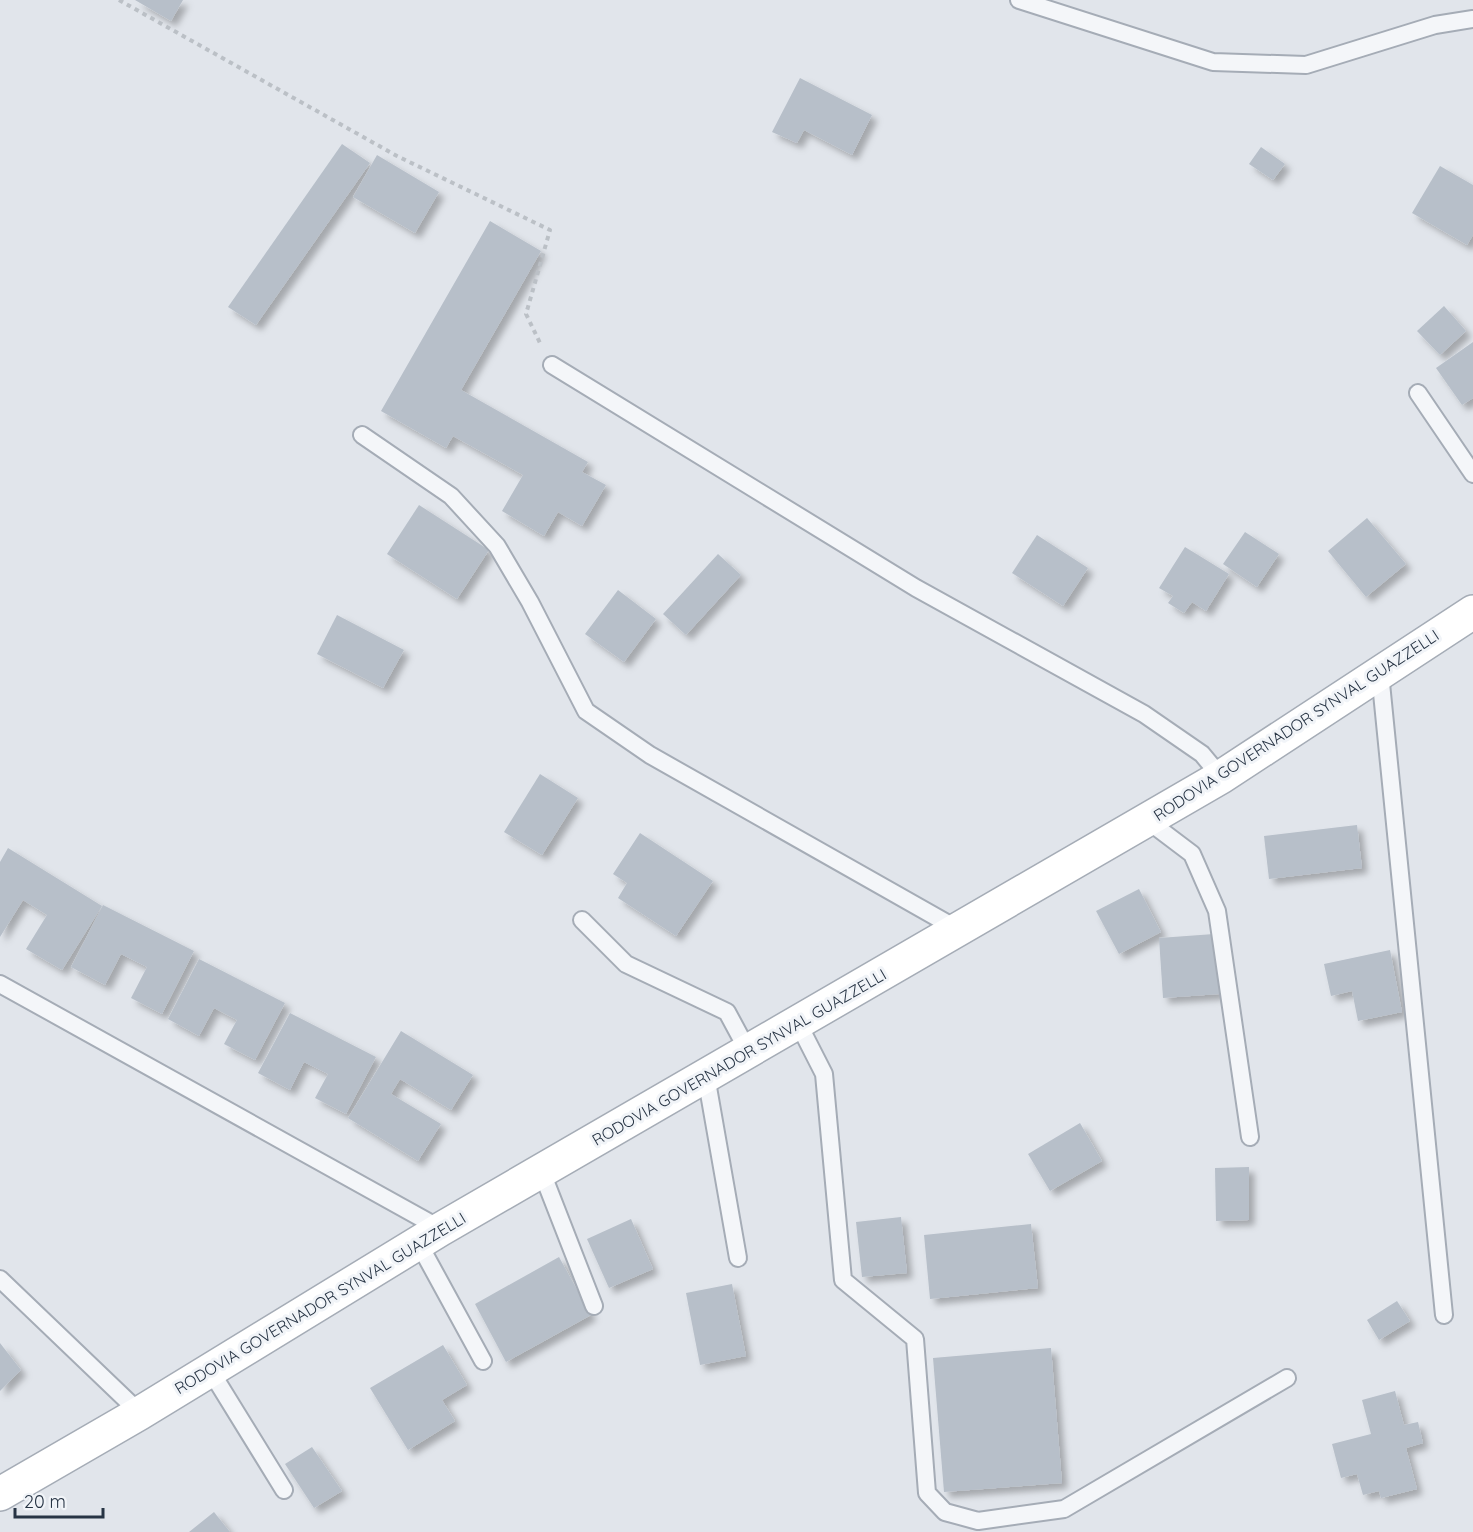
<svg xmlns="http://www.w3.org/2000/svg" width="1473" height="1532" font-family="Quicksand,sans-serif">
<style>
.building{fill:#b7bfc9;filter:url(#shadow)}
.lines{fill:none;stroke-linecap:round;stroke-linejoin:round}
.lane-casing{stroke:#a5acb6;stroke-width:20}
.secondary-casing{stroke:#a5acb6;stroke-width:36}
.path{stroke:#bbc0c6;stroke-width:4;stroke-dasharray:4.5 4.5;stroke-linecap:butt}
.lane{stroke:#f4f6f9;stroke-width:16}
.secondary{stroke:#fff;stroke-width:33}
.labels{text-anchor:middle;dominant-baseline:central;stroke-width:6;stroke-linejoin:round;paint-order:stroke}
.street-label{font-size:16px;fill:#273444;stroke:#f1f4f8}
</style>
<defs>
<filter id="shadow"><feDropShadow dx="5.5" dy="5.5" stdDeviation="3" flood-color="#0004"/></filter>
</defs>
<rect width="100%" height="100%" fill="#e1e5eb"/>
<g class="building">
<path d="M135 0H183L171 21Z"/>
<path d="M800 78 872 115 852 155 804 130 797 143 772 132Z"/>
<path d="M342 144 370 163 256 325 228 307Z"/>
<path d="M1261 147 1285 164 1273 180 1249 164Z"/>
<path d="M377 155 439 192 415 233 353 197Z"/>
<path d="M1440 166 1473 185V235L1467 245 1412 213Z"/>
<path d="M490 221 541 251 461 390 588 462 582 472 606 485 582 526 558 512 544 536 502 511 523 475 453 436 446 448 381 411Z"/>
<path d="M1444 306 1466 331 1440 355 1417 331Z"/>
<path d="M1473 342V398L1462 405 1436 368Z"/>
<path d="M419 505 489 550 457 599 387 554Z"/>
<path d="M1367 518 1406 564 1366 597 1328 551Z"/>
<path d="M1245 532 1279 554 1257 587 1223 564Z"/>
<path d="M1037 535 1088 568 1063 606 1012 573Z"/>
<path d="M1185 547 1229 574 1206 611 1192 602 1184 613 1168 603 1173 596 1159 588Z"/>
<path d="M718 554 741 575 686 635 663 614Z"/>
<path d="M618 590 656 619 624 662 585 634Z"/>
<path d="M337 615 404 650 383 688 317 654Z"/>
<path d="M540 774 578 798 542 855 504 832Z"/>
<path d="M1357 825 1362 868 1269 879 1264 836Z"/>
<path d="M640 833 713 881 676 936 618 898 627 883 613 874Z"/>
<path d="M8 848 102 906 62 970 26 949 47 915 23 900 0 937V862Z"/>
<path d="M1139 889 1161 932 1119 954 1096 911Z"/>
<path d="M103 905 194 951 162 1014 131 998 147 967 121 954 105 985 71 967Z"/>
<path d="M1214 934 1219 994 1163 998 1159 938Z"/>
<path d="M1390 950 1402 1012 1358 1021 1352 991 1331 996 1324 964Z"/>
<path d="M199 959 285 1003 255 1060 224 1044 237 1020 214 1008 199 1036 168 1019Z"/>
<path d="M290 1013 376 1057 346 1114 315 1098 328 1074 304 1062 290 1090 258 1073Z"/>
<path d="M401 1031 473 1075 451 1110 400 1079 391 1094 441 1124 418 1161 348 1118Z"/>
<path d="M1080 1123 1102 1161 1050 1191 1028 1154Z"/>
<path d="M1249 1167V1220L1216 1221 1215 1168Z"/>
<path d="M901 1217 907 1273 862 1277 856 1222Z"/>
<path d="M631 1219 653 1269 609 1288 587 1239Z"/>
<path d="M1031 1224 1038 1288 930 1299 924 1235Z"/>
<path d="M559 1257 591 1315 506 1362 475 1304Z"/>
<path d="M732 1284 746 1356 700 1365 686 1293Z"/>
<path d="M1397 1301 1410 1321 1379 1340 1367 1320Z"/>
<path d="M0 1343 21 1370 0 1391Z"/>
<path d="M443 1345 467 1385 442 1400 455 1421 408 1450 370 1388Z"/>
<path d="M1051 1348 1062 1483 944 1492 933 1358Z"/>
<path d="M1395 1391 1404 1425 1418 1422 1423 1443 1406 1448 1417 1489 1381 1498 1379 1491 1363 1495 1357 1474 1341 1478 1332 1444 1371 1434 1362 1400Z"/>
<path d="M312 1447 342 1491 314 1508 285 1464Z"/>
<path d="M214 1512 230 1532H189Z"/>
</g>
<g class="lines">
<defs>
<g id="lane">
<path d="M1019 0 1213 62 1306 65 1435 25 1473 19"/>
<path d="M552 365 916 588 1144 714 1202 754 1221 777"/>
<path d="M1418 393 1473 474"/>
<path d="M362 435 451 496 497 546 530 602 586 711 650 755 959 930"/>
<path d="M1380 673 1444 1315"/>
<path d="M1147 820 1192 854 1217 911 1250 1137"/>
<path d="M582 920 626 964 727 1012 748 1051"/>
<path d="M0 984 441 1229"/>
<path d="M798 1023 824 1074 843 1280 915 1339 927 1493 945 1512 978 1521 1064 1509 1287 1378"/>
<path d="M706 1076 738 1258"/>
<path d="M541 1170 594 1306"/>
<path d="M418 1242 483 1361"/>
<path d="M0 1279 140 1413"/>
<path d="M210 1370 284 1490"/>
</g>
<path id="secondary" d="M0 1494 140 1413 441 1229 1221 777 1473 612"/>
</defs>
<use href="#lane" class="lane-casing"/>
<use href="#secondary" class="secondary-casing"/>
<path class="path" d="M119 0 397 156 550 230 526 314 541 345"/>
<use href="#lane" class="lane"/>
<use href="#secondary" class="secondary"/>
</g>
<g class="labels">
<g class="street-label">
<text transform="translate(1296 725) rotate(-33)">RODOVIA GOVERNADOR SYNVAL GUAZZELLI</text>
<text transform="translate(739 1057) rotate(-30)">RODOVIA GOVERNADOR SYNVAL GUAZZELLI</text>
<text transform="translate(320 1303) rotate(-31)">RODOVIA GOVERNADOR SYNVAL GUAZZELLI</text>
</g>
</g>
<path d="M15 1508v9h88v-9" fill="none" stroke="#273444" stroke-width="3"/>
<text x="24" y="1508" font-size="18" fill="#273444" stroke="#f1f4f8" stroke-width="4.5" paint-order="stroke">20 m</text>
</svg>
